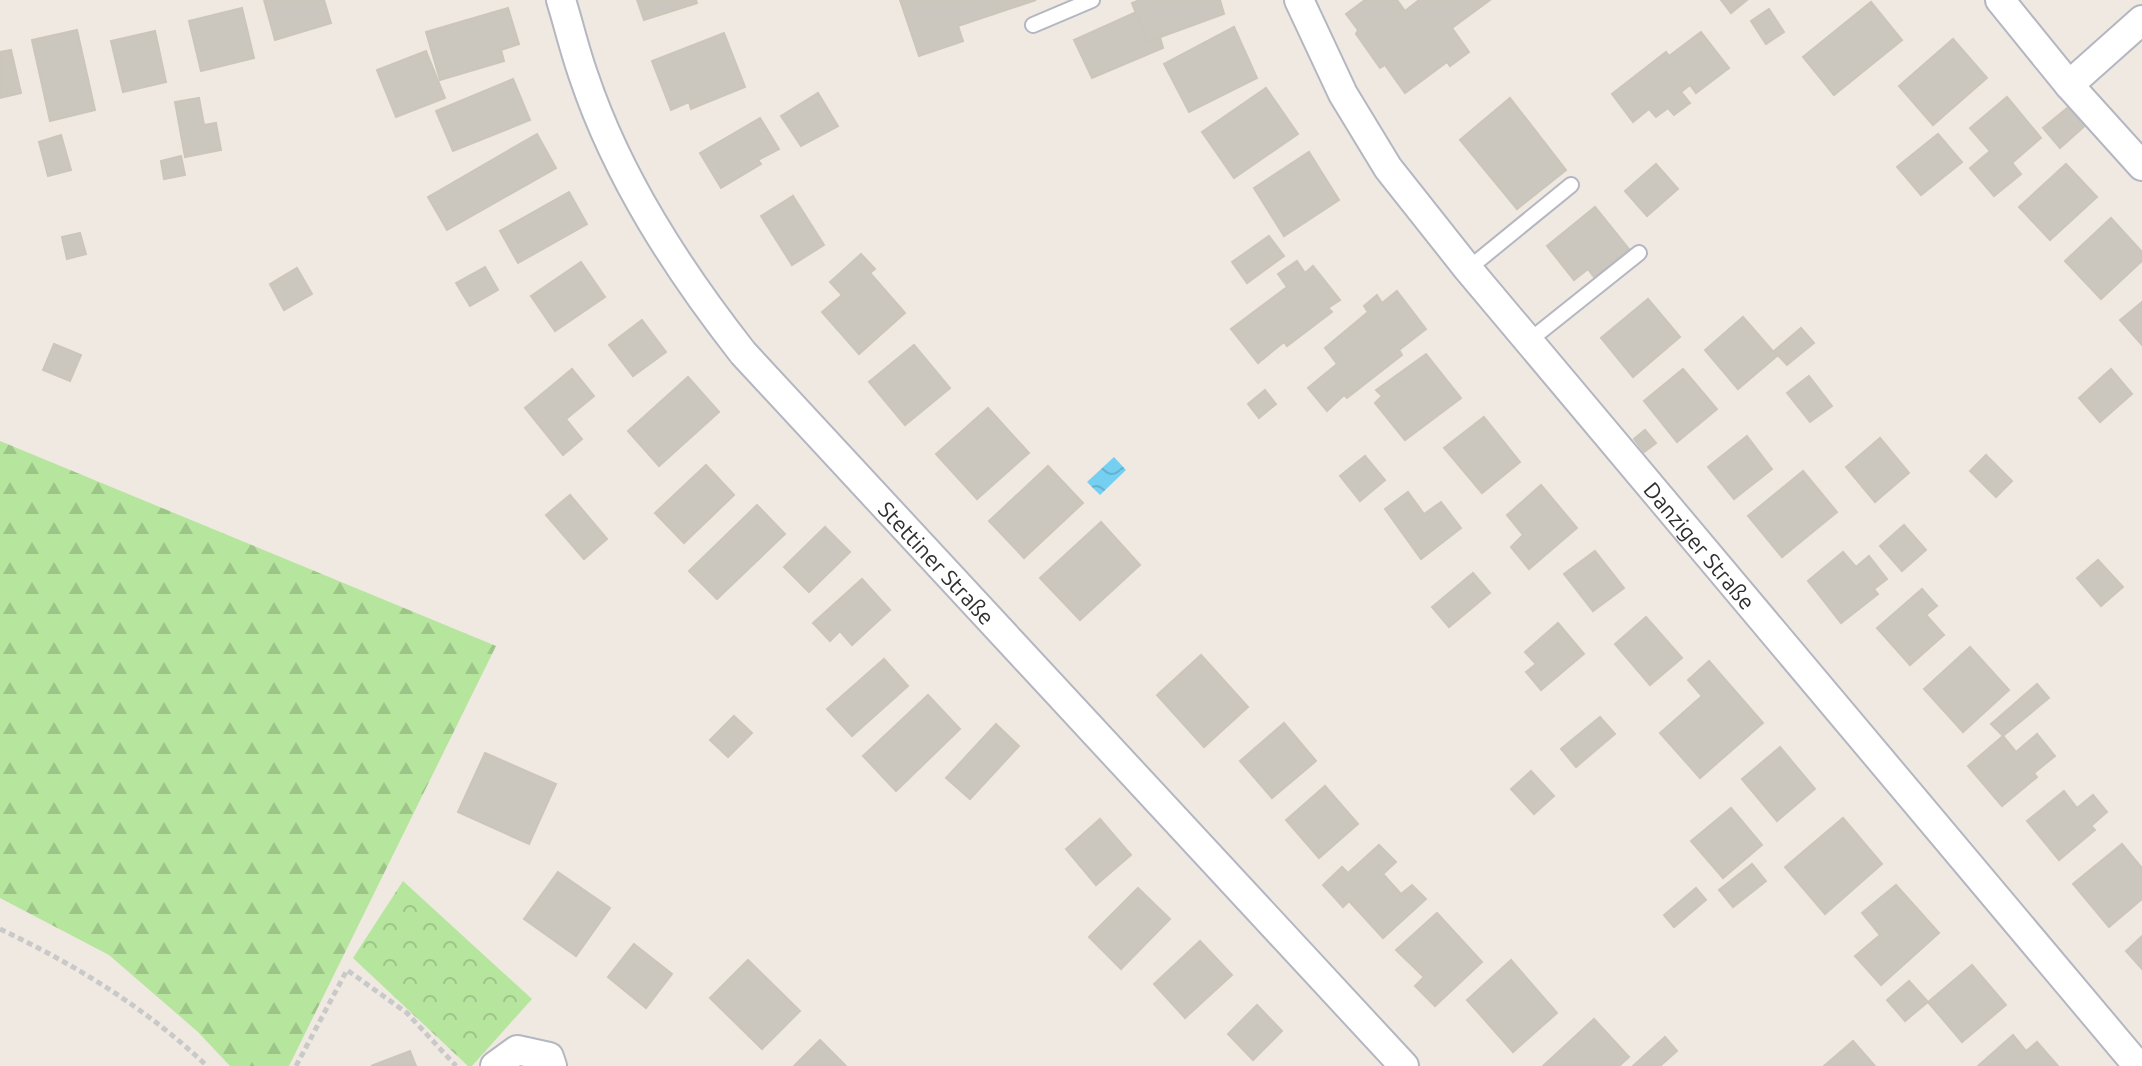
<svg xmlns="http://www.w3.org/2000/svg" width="2142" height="1066" font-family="Ubuntu,sans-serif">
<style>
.forest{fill:url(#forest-firs)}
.park{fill:url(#park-crowns)}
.water{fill:url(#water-waves)}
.building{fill:#cbc7bf;stroke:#cbc5ba;stroke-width:2}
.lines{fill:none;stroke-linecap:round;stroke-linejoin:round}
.service-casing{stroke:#b4b7c1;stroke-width:18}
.minor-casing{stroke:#b4b7c1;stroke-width:32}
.path{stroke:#c9c9c9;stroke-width:5;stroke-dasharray:6 4;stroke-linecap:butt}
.service{stroke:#fff;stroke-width:14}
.minor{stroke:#fff;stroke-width:28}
.labels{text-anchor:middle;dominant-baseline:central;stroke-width:7;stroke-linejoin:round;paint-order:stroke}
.street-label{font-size:22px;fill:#2e2e2e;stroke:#fff}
</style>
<defs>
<pattern id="forest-firs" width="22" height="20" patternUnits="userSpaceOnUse" patternTransform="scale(2)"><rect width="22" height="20" fill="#b6e59e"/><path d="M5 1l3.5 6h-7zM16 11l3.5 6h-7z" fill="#9dc588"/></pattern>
<pattern id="park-crowns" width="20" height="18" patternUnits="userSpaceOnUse" patternTransform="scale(2)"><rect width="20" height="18" fill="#b6e59e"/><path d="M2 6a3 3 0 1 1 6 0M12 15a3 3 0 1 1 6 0" fill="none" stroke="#9dc588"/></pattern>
<pattern id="water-waves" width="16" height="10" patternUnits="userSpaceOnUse" patternTransform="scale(2)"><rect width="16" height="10" fill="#75cff0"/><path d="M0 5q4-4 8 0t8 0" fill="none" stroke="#66b2ce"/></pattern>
</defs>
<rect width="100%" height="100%" fill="#efe9e1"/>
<path class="forest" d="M0 441 496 646 289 1066H230L198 1032 109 955 0 898Z"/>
<path class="park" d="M403 881 532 999 472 1066H468L353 958Z"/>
<path class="water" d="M1114 457 1126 470 1100 495 1087 482Z"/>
<g class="building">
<path d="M264 0H324L331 23 275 40Z"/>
<path d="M637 0H696L697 3 644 20Z"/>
<path d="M900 0H1036L958 26 963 41 919 56Z"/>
<path d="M1140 0H1220L1224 14 1147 42 1132 3Z"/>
<path d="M1365 0H1397L1405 11 1419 0H1490L1452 28 1469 52 1450 66 1447 62 1405 93 1385 65 1380 68 1356 34 1358 30 1346 14Z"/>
<path d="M1721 0H1747L1731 13Z"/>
<path d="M1871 2 1902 40 1834 95 1803 57Z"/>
<path d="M242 8 254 58 201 71 189 21Z"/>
<path d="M508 8 519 44 501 50 504 61 440 80 426 32Z"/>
<path d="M1769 9 1784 32 1766 44 1751 21Z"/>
<path d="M1136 12 1147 42 1160 37 1163 48 1092 78 1074 40Z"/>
<path d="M1234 27 1257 78 1189 112 1164 64Z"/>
<path d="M77 30 95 110 50 121 32 40Z"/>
<path d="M155 31 166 82 123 92 111 41Z"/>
<path d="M1701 32 1729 68 1696 93 1690 85 1681 92 1690 103 1674 115 1668 108 1656 117 1649 109 1633 122 1612 94 1666 52 1669 56Z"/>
<path d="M724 33 745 87 691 109 689 102 671 110 652 61Z"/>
<path d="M1953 39 1987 78 1933 125 1899 86Z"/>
<path d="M11 50 21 93 0 98V52Z"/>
<path d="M426 51 445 98 396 117 377 70Z"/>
<path d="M513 79 530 120 453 151 436 111Z"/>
<path d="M1266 88 1298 134 1234 178 1202 132Z"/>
<path d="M818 93 838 126 801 146 781 116Z"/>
<path d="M2007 97 2041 138 2012 163 2021 174 1994 196 1970 168 1990 151 1970 128Z"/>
<path d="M199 98 204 125 216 123 221 150 185 157 175 102Z"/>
<path d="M1510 98 1566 170 1517 209 1460 140Z"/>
<path d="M2071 105 2087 124 2060 148 2043 128Z"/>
<path d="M760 118 779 149 758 160 761 164 721 188 700 153Z"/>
<path d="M537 134 556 168 447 230 428 197Z"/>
<path d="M1938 134 1962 162 1921 195 1897 167Z"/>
<path d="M61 135 71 170 48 176 39 142Z"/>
<path d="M1309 152 1339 200 1284 236 1254 188Z"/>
<path d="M181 156 185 175 164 179 161 161Z"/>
<path d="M1656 164 1678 189 1647 216 1625 191Z"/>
<path d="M2066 164 2097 197 2050 240 2019 207Z"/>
<path d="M569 192 587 224 518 263 500 231Z"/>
<path d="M793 196 824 245 792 265 761 216Z"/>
<path d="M1595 207 1629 249 1594 277 1588 269 1574 280 1547 246Z"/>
<path d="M2111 218 2142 252V261L2101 299 2065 261Z"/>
<path d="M80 233 86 254 67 259 62 237Z"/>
<path d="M1269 236 1284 256 1247 283 1232 262Z"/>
<path d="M861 254 875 269 870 273 905 313 859 354 822 312 842 295 830 282Z"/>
<path d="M1297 261 1305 273 1313 266 1340 300 1328 308 1332 312 1287 346 1284 342 1258 363 1231 329 1287 287 1278 274Z"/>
<path d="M581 262 605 297 555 331 531 296Z"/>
<path d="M485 267 498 290 470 306 456 283Z"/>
<path d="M297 268 312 294 284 310 270 284Z"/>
<path d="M1397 291 1426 329 1399 350 1402 355 1347 398 1344 395 1327 411 1308 388 1337 364 1325 348 1368 312 1364 306 1377 295 1382 303Z"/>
<path d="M1648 299 1680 337 1633 377 1601 338Z"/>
<path d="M2142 302V345L2120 320Z"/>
<path d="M1743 317 1777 356 1738 389 1705 350Z"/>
<path d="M642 320 666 352 633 376 609 345Z"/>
<path d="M1801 328 1814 343 1787 365 1774 351Z"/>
<path d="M54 344 81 355 70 381 43 370Z"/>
<path d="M914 345 950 388 905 425 869 382Z"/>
<path d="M1426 354 1461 398 1405 440 1375 403 1382 396 1376 390Z"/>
<path d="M572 369 594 396 566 419 582 439 563 455 525 408Z"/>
<path d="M1683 369 1717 409 1677 442 1644 401Z"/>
<path d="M2111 369 2132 394 2100 422 2079 398Z"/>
<path d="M1809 376 1832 406 1810 422 1787 393Z"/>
<path d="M688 377 719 412 659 466 628 431Z"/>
<path d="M1265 390 1276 404 1259 418 1248 404Z"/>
<path d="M988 408 1029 453 977 499 936 454Z"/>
<path d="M1484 417 1520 462 1482 493 1444 448Z"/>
<path d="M1645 430 1656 443 1644 452 1634 439Z"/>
<path d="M1747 436 1772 469 1734 499 1708 467Z"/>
<path d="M1880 438 1909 473 1875 502 1846 467Z"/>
<path d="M1986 455 2012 481 1996 497 1970 471Z"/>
<path d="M1365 456 1385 480 1360 501 1340 476Z"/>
<path d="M706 465 734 495 684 543 655 513Z"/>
<path d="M1048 466 1083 503 1024 558 989 521Z"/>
<path d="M1803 471 1837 512 1782 557 1748 516Z"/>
<path d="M1541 485 1577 528 1529 569 1511 547 1523 535 1507 515Z"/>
<path d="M1408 492 1424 514 1441 502 1461 528 1421 559 1385 509Z"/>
<path d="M570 495 607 539 584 559 546 515Z"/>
<path d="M757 505 785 534 717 599 689 571Z"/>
<path d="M1101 522 1140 565 1080 620 1040 578Z"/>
<path d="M1904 525 1926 550 1902 571 1880 546Z"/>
<path d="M825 527 850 552 809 592 784 567Z"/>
<path d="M1595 551 1624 588 1593 611 1564 574Z"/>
<path d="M1843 552 1856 567 1869 556 1887 579 1874 589 1878 594 1841 623 1808 581Z"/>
<path d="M2098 560 2123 587 2101 606 2077 578Z"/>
<path d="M1473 573 1490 593 1449 627 1432 607Z"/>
<path d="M862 579 890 610 852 645 840 631 830 641 813 623Z"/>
<path d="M1922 589 1937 606 1926 615 1944 635 1910 665 1877 628Z"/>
<path d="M1646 617 1682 658 1650 685 1615 644Z"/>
<path d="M1558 623 1584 654 1541 690 1526 672 1536 664 1525 652Z"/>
<path d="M1970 647 2009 690 1963 732 1924 689Z"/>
<path d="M1201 655 1248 707 1204 747 1157 695Z"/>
<path d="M884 659 908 686 852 736 827 709Z"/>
<path d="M1709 661 1763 723 1700 778 1660 733 1702 696 1688 680Z"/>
<path d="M2037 684 2049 698 2003 736 1991 724Z"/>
<path d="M928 695 960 729 896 791 863 756Z"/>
<path d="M734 716 752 733 728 757 710 740Z"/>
<path d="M1600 717 1615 734 1576 767 1561 749Z"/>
<path d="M1284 723 1316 761 1272 798 1240 761Z"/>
<path d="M996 724 1019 746 970 799 946 778Z"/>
<path d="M2037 734 2055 756 2034 773 2037 777 2002 806 1968 766 2003 736 2016 752Z"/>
<path d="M1780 747 1815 789 1777 821 1742 779Z"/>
<path d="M485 753 556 784 529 844 458 812Z"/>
<path d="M1531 771 1554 796 1534 814 1511 789Z"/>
<path d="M1325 786 1358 824 1319 858 1286 820Z"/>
<path d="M2064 791 2077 808 2093 795 2107 812 2091 826 2095 830 2059 860 2027 821Z"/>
<path d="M1731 808 1762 845 1723 878 1691 841Z"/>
<path d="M1843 818 1882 864 1825 914 1785 867Z"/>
<path d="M1100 819 1131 855 1096 885 1066 849Z"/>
<path d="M2122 844 2142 868V899L2109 927 2073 884Z"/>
<path d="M1379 845 1396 862 1383 874 1401 894 1412 885 1426 899 1383 938 1349 901 1343 907 1323 885 1342 867 1348 873Z"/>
<path d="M1752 864 1766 881 1733 907 1719 890Z"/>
<path d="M558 872 610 908 576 956 524 919Z"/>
<path d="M1896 885 1939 933 1881 985 1855 956 1880 935 1862 913Z"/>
<path d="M1138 888 1170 919 1121 969 1089 937Z"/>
<path d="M1696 888 1706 900 1674 927 1664 915Z"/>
<path d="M1437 913 1482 962 1435 1006 1415 986 1424 977 1396 950Z"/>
<path d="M2142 936V969L2126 951Z"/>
<path d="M1200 941 1232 975 1185 1018 1154 984Z"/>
<path d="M634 944 672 974 646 1008 608 977Z"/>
<path d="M748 960 800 1011 762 1049 710 998Z"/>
<path d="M1511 960 1557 1013 1513 1052 1467 1000Z"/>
<path d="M1972 965 2006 1005 1962 1042 1928 1002Z"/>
<path d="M1909 981 1928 1002 1905 1021 1887 1000Z"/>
<path d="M1257 1005 1282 1031 1253 1060 1228 1034Z"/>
<path d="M1594 1019 1629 1057 1619 1066H1543Z"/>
<path d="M2013 1035 2026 1051 2037 1042 2058 1066H1978Z"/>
<path d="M1665 1037 1677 1051 1660 1066H1633Z"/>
<path d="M820 1040 846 1066H794Z"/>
<path d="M1853 1041 1875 1066H1824Z"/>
<path d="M410 1051 416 1066H371Z"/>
</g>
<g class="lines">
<defs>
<g id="service">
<path d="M1033 25 1092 0"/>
<path d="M1468 269 1571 185"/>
<path d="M1530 340 1639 253"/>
</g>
<g id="minor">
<path id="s1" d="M561 0C569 26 575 52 584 77 618 178 678 270 743 353L1404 1066"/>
<path id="s2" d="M1299 0 1343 94 1388 168 1468 269 2138 1066"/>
<path d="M2000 0 2069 85 2142 166"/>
<path d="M2069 85 2142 20"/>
<path d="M495 1066 517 1050 549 1057 552 1066"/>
</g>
</defs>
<use href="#service" class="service-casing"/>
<use href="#minor" class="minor-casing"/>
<g class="path">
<path d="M0 929C76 965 146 1008 207 1066"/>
<path d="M296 1066 347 970 407 1013 456 1066"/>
</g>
<use href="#service" class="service"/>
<use href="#minor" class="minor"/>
</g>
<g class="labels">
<g class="street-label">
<text stroke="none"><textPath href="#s2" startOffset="680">Danziger Straße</textPath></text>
<text stroke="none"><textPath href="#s1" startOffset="686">Stettiner Straße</textPath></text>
</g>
</g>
</svg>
